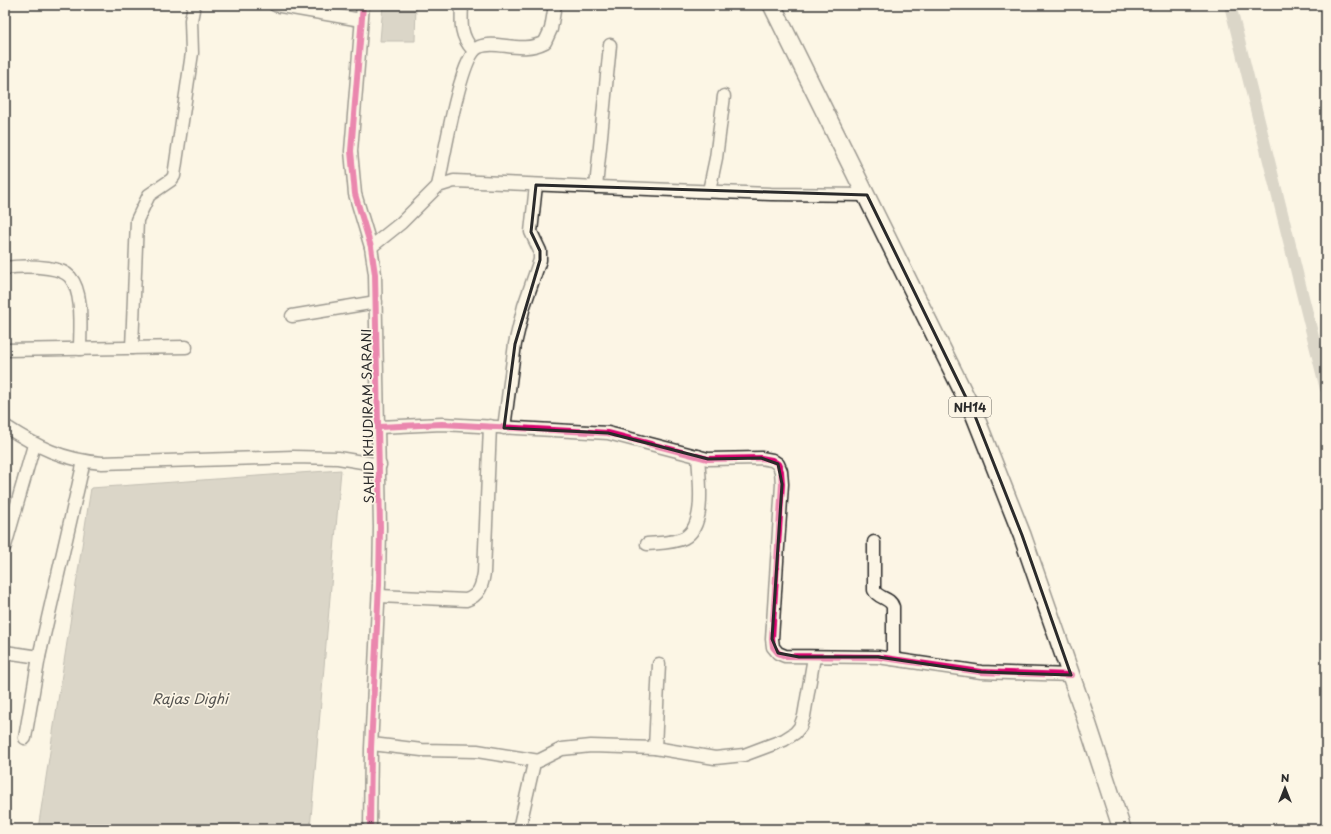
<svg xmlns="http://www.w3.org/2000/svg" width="1331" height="834" font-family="'Playpen Sans',sans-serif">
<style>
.water{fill:#b4b0a5;stroke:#7d7b74}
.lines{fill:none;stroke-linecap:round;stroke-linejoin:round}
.canal{stroke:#b4b0a5;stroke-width:12}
.minor-casing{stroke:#2b2b2b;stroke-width:15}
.highway-casing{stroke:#2b2b2b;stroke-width:20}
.minor{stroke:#fcf5e5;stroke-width:12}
.highway{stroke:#fcf5e5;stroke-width:17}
.cycleway-casing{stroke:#fcf5e5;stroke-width:8}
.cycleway{stroke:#d6006c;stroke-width:6}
.marked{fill:none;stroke:#2b2b2b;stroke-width:3;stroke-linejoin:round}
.labels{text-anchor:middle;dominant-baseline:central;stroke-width:3.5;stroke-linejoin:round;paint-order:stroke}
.shield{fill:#fcf5e5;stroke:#6a6863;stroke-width:1}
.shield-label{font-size:12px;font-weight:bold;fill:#2b2b2b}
.street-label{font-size:13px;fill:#2b2b2b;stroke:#fcf5e5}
.water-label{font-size:14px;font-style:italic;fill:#545350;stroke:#fcf5e5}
</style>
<rect width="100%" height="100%" fill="#fcf5e5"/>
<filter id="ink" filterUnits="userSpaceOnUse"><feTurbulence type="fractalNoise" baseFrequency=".025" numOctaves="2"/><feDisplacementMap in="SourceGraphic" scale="8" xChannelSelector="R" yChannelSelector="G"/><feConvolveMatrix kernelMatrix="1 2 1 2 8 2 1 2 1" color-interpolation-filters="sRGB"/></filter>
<g filter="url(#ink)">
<g class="water">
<path d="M383 5H416L415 41H380Z"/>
<path d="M341 470 310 829H38L91 488Z"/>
</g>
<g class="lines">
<path class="canal" d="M1230 5 1326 389"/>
<defs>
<g id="minor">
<path d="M275 5 361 20"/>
<path d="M363 5 351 151 355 194 371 247 375 274 380 527 379 584 371 748 370 829"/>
<path d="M462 5C461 23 460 36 473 50"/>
<path d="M438 186C443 163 460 55 479 47 497 39 520 55 545 42L551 29 555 5"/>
<path d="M596 187 610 45"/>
<path d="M709 191 716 158 724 96"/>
<path d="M371 247 401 223 438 186 454 181 771 194 867 195"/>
<path d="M5 268C20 266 33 266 48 268 55 269 65 271 70 277 84 293 80 329 80 349"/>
<path d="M292 316 376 302"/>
<path d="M132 348 137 220 149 195 171 180 174 176 192 53 191 20 194 5"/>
<path d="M5 350 186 347"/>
<path d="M5 426C37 447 63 460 102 463L293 457 338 458 380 465"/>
<path d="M379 427 442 424 608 433 708 459 761 458 772 460 778 464 781 471 782 484 772 639 773 647 778 653 785 656 878 657 981 672 1071 675"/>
<path d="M504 428 515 344 524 306 540 260V251L531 232 536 185"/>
<path d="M874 542V590C878 599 890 597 893 607V659"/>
<path d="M647 544C658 543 674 543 684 538 707 526 699 478 698 456"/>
<path d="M5 546 34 445"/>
<path d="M379 596 466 600C479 596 482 586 484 573L490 426"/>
<path d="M5 652 39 657"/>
<path d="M25 738 39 657 84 461"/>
<path d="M372 744 422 750 477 751 539 761"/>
<path d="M655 748 659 664"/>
<path d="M519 829 534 763 562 749 591 746 655 748 715 758 744 755 784 740 795 733 800 727 804 716 814 657"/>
</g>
<path id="highway" d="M772 5 975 416 1022 535 1083 710 1122 829"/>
</defs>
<use href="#minor" class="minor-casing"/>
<use href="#highway" class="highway-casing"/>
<use href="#minor" class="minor"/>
<use href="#highway" class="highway"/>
<defs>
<g id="cycleway">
<path d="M363 5 351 151 355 194 371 247 375 274 380 527 379 584 371 748 370 829"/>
<path d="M379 427 442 424 608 433 708 459 761 458 772 460 778 464 781 471 782 484 772 639 773 647 778 653 785 656 878 657 981 672 1071 675"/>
</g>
</defs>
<use href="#cycleway" class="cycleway-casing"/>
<use href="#cycleway" class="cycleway"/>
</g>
</g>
<path d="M0 0H1331V834H0ZM536 185 867 195 975 416 1022 535 1071 675 981 672 878 657H799L778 653 772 639 782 484 778 464 761 458 708 459 608 433 504 428 515 344 540 260V251L531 232Z" fill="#fcf5e5" fill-opacity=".55" fill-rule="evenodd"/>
<path class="marked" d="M536 185 867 195 975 416 1022 535 1071 675 981 672 878 657H799L778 653 772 639 782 484 778 464 761 458 708 459 608 433 504 428 515 344 540 260V251L531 232Z"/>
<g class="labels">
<rect class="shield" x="949" y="397" width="42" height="20" rx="3"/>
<g class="shield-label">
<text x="970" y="407">NH14</text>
</g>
<g class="street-label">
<text transform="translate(367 416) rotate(-91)">SAHID KHUDIRAM SARANI</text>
</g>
<g class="water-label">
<text x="190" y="698">Rajas Dighi</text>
</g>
</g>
<rect width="1331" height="834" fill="none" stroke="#fcf5e5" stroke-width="20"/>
<rect x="10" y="10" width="1311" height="814" fill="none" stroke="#2b2b2b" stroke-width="1.5" filter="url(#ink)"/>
<g transform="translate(1285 788)" stroke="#fcf5e5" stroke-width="3" paint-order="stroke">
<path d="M0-3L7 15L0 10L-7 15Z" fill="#2b2b2b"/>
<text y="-6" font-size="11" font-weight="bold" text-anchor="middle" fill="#2b2b2b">N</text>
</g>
</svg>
